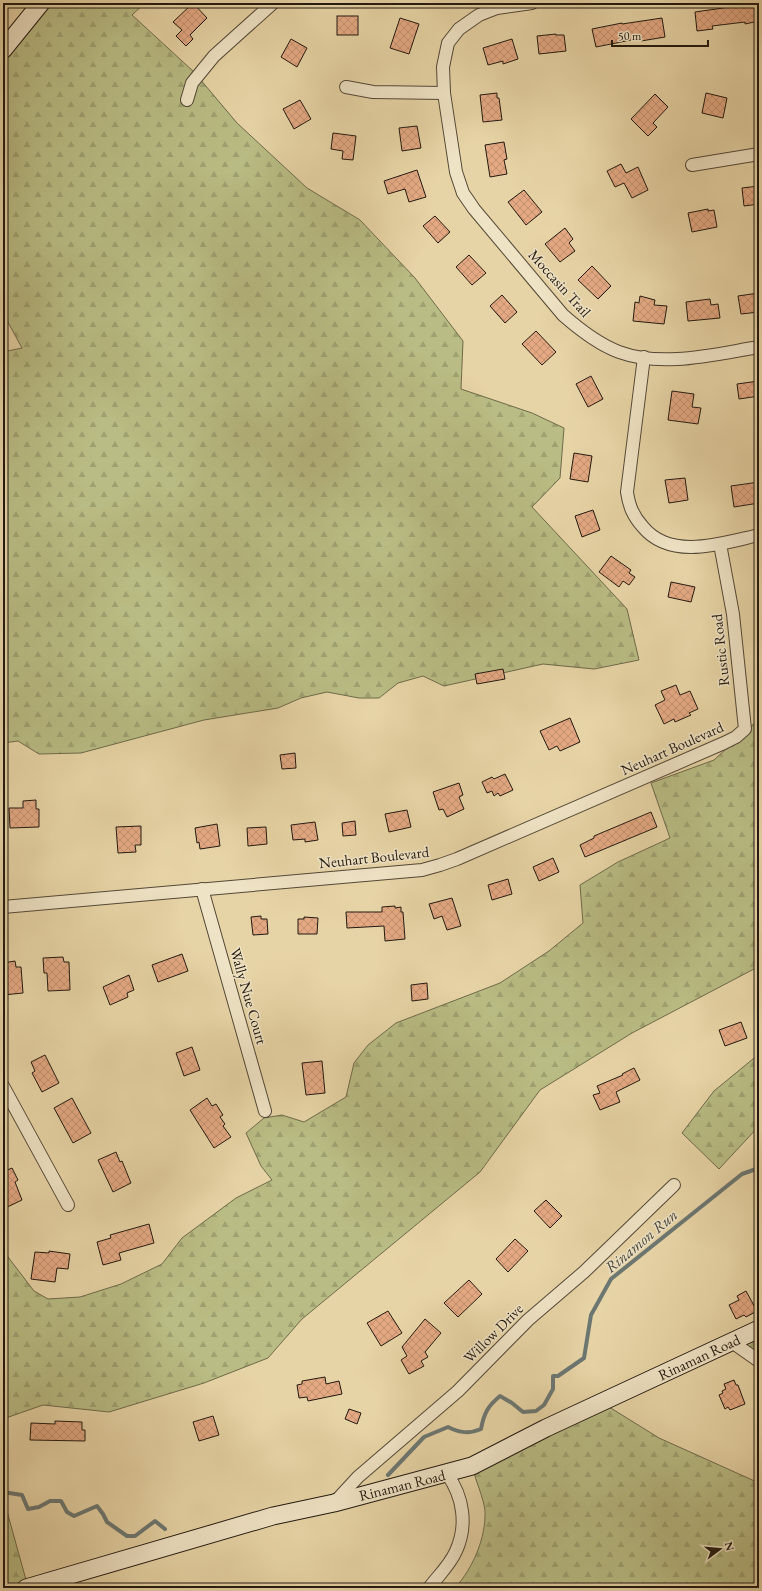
<svg xmlns="http://www.w3.org/2000/svg" width="762" height="1591" font-family="'EB Garamond',serif">
<style>
.forest{fill:url(#forest-firs);stroke:#6e6a4a}
.lines{fill:none;stroke-linecap:round;stroke-linejoin:round}
.stream{stroke:#6c7772;stroke-width:4}
.building{fill:url(#building-cross-hatch);stroke:#221910}
.street-casing{stroke:#534836;stroke-width:14}
.secondary-casing{stroke:#221910;stroke-width:19}
.street{stroke:#efe3c5;stroke-width:12}
.secondary{stroke:#efe3c5;stroke-width:17}
.labels{text-anchor:middle;dominant-baseline:central;stroke-width:3;stroke-linejoin:round;paint-order:stroke}
.street-label{font-size:15px;fill:#221910;stroke:#efe3c5}
.water-label{font-size:16px;font-style:italic;fill:#474841;stroke:#efe3c5}
</style>
<defs>
<pattern id="forest-firs" width="22" height="20" patternUnits="userSpaceOnUse"><rect width="22" height="20" fill="#b9bc84"/><path d="M5 1l3.5 6h-7zM16 11l3.5 6h-7z" fill="#9fa171"/></pattern>
<pattern id="building-cross-hatch" width="8" height="8" patternUnits="userSpaceOnUse"><rect width="8" height="8" fill="#e4a983"/><path d="M0 0l8 8M0 8l8-8" fill="none" stroke="#c39170"/></pattern>
</defs>
<rect width="100%" height="100%" fill="#e7d4a6"/>
<filter id="stains"><feTurbulence type="fractalNoise" baseFrequency=".005" numOctaves="4"/><feColorMatrix values="0 0 0 0 .2 0 0 0 0 .09 0 0 0 0 .02 0 0 0 .5 -.17"/></filter>
<radialGradient id="worn" r=".72"><stop offset=".6" stop-color="#630" stop-opacity="0"/><stop offset="1" stop-color="#630" stop-opacity=".3"/></radialGradient>
<g class="forest">
<path d="M41 3H145L132 15 194 72 237 123 307 188 360 220 415 278 463 341 461 389 532 413 564 428 560 478 532 507 627 609 639 660 594 669 543 664 444 686 423 676 398 683 379 698H359L327 692 301 698 278 708 204 720 81 753 39 754 18 741 3 743V352L22 348 3 313V50Z"/>
<path d="M759 719V981L754 969 632 1033 540 1090 480 1172 302 1319 268 1358 204 1383 109 1412 43 1405 3 1419V1422V1246L8 1257 34 1291 48 1299 80 1297 121 1284 162 1264 182 1238 236 1198 272 1180 261 1166 246 1133 264 1118 282 1115 304 1122 346 1097 354 1063 368 1045 396 1023 500 983 549 951 583 923 580 885 618 862 670 838 651 783 714 760Z"/>
<path d="M759 1054V1126L719 1169 682 1133 714 1091Z"/>
<path d="M759 1329V1361L732 1342Z"/>
<path d="M601 1402 659 1438 759 1483V1588H455C473 1568 486 1538 485 1511 484 1499 475 1479 472 1466Z"/>
<path d="M3 1497 28 1587 26 1588H3Z"/>
</g>
<g class="lines">
<g class="stream">
<path d="M388 1475 424 1437 448 1427C460 1433 469 1434 481 1429 484 1413 488 1406 500 1396L512 1403 523 1412 536 1411 544 1405 553 1389V1376H558L584 1358 591 1315 611 1279 742 1174 759 1168"/>
<path d="M3 1492 22 1495 28 1509 39 1507 50 1501H61L67 1512 74 1516 97 1506 103 1514 107 1522 127 1536H135L155 1521 165 1529"/>
</g>
</g>
<g class="building">
<path d="M193 3 207 18 190 35 193 39 186 46 176 36 182 30 173 22Z"/>
<path d="M758 3 759 5V21L745 24V22L712 26 713 29 697 31 695 12Z"/>
<rect x="337" y="16" width="21" height="19"/>
<path d="M400 18 419 24 409 54 390 48Z"/>
<path d="M662 18 665 37 641 41V38L596 47 592 29 622 23V24Z"/>
<path d="M556 34V35H564L566 51 539 54 537 36Z"/>
<path d="M291 39 307 48 297 67 281 57Z"/>
<path d="M512 39 518 59 503 64V61L488 65 483 48Z"/>
<path d="M497 93V98H499L502 120 483 122 480 95Z"/>
<path d="M706 93 727 98 723 118 702 113Z"/>
<path d="M655 94 668 107 653 123 657 127 648 136 631 119Z"/>
<path d="M300 100 311 119 294 129 283 109Z"/>
<path d="M417 126 421 148 402 151 399 128Z"/>
<path d="M333 133 356 136 353 160 342 159 343 151 331 149Z"/>
<path d="M504 142 507 159 504 160 507 174 490 177 485 145Z"/>
<path d="M621 164 626 173 638 167 648 190 632 198 624 183 615 187 607 171Z"/>
<path d="M417 170 426 197 409 202 405 189 388 194 384 181Z"/>
<path d="M759 186V204L744 206 742 188Z"/>
<path d="M524 190 542 212 526 225 508 202Z"/>
<path d="M708 209V211L714 210 717 227 692 232 688 213Z"/>
<path d="M435 216 450 232 438 243 423 226Z"/>
<path d="M565 228 573 239 569 243 575 251 560 262 545 244Z"/>
<path d="M469 255 486 273 472 285 456 267Z"/>
<path d="M592 266 611 286 598 299 578 280Z"/>
<path d="M759 293V312L741 314 738 296Z"/>
<path d="M502 295 517 312 505 323 490 306Z"/>
<path d="M640 296 655 300 654 305 667 306 664 324 633 321 635 302 639 303Z"/>
<path d="M710 299 711 305 718 304 720 318 688 321 686 302Z"/>
<path d="M536 331 556 352 542 365 522 344Z"/>
<path d="M591 376 603 399 588 407 576 384Z"/>
<path d="M759 381V396L739 399 737 384Z"/>
<path d="M672 391 694 394 692 407 701 408 698 424 668 420Z"/>
<path d="M574 453 592 456 588 482 570 479Z"/>
<path d="M685 478 688 500 669 503 665 480Z"/>
<path d="M759 482V503L734 507 731 486Z"/>
<path d="M593 510 600 530 582 537 575 516Z"/>
<path d="M611 556 631 570 629 573 635 577 629 585 623 581 619 587 599 572Z"/>
<path d="M671 582 695 587 691 602 668 597Z"/>
<path d="M503 669 505 679 477 684 475 674Z"/>
<path d="M676 685 680 695 690 691 698 709 689 713 691 715 675 722 674 719 664 724 655 705 665 700 661 691Z"/>
<path d="M570 718 580 742 560 751 557 746 549 750 540 731Z"/>
<path d="M295 753 296 768 282 769 280 755Z"/>
<path d="M505 774 513 790 500 796 498 793 494 796 492 791 487 793 482 782 492 777 494 779Z"/>
<path d="M459 783 463 795 459 797 464 809 447 817 443 809 439 810 433 792Z"/>
<path d="M36 800V809H39V827L10 828 9 808H23V801Z"/>
<path d="M407 810 411 827 389 832 385 814Z"/>
<path d="M651 812 657 827 585 857 580 845 594 838V836Z"/>
<path d="M355 821 356 835 343 836 342 823Z"/>
<path d="M315 822 318 840 305 842V839L293 840 291 825Z"/>
<path d="M217 824 220 846 200 849 199 842 197 843 195 828Z"/>
<path d="M141 826V845H135L136 852 118 853 116 827Z"/>
<path d="M266 827 267 844 248 846 247 828Z"/>
<path d="M553 858 559 872 539 881 533 867Z"/>
<path d="M508 879 512 894 492 900 488 885Z"/>
<path d="M452 898 461 926 447 930 442 916 434 919 429 904Z"/>
<path d="M395 906V908L401 907V912H403L405 939 385 941 384 926 347 928 346 912H382V907Z"/>
<path d="M261 916V919H267L268 934 253 935 251 917Z"/>
<path d="M304 917 318 918 317 934H298V919H304Z"/>
<path d="M182 954 188 971 158 982 152 965Z"/>
<path d="M63 957 64 962H69L70 990 48 991 47 973H44L43 958Z"/>
<path d="M15 961 16 967H21L23 993 3 995V963Z"/>
<path d="M129 975 134 990 127 993 128 997 110 1005 103 987Z"/>
<path d="M427 983 428 999 412 1001 411 985Z"/>
<path d="M741 1022 747 1038 725 1046 719 1030Z"/>
<path d="M192 1047 200 1070 184 1076 176 1053Z"/>
<path d="M45 1055 59 1083 42 1092 32 1073 35 1071 31 1062Z"/>
<path d="M322 1061 325 1093 306 1095 302 1063Z"/>
<path d="M634 1068 640 1080 616 1092 620 1102 600 1110 593 1095 600 1093 597 1086 623 1075 622 1074Z"/>
<path d="M72 1098 91 1133 73 1143 54 1108Z"/>
<path d="M207 1098 212 1106 216 1104 223 1115 220 1117 225 1124 223 1126 231 1137 214 1148 190 1110Z"/>
<path d="M116 1152 120 1162 122 1161 131 1183 113 1192 98 1160Z"/>
<path d="M12 1168 18 1180 15 1182 22 1200 3 1209V1172Z"/>
<path d="M546 1200 562 1216 550 1228 534 1211Z"/>
<path d="M149 1224 154 1243 119 1253 121 1260 103 1265 97 1242 111 1238 110 1235Z"/>
<path d="M515 1239 528 1251 508 1272 496 1259Z"/>
<path d="M49 1251 70 1254 68 1269 57 1268 55 1282 31 1279 35 1252 49 1253Z"/>
<path d="M469 1280 482 1294 458 1317 444 1303Z"/>
<path d="M746 1291 757 1311 746 1317 744 1315 736 1319 729 1305 739 1300 737 1296Z"/>
<path d="M388 1311 402 1333 381 1346 367 1323Z"/>
<path d="M425 1319 441 1333 425 1352 428 1357 421 1361 424 1366 409 1374 401 1360 407 1356 402 1347Z"/>
<path d="M325 1377 326 1384 339 1381 342 1394 308 1401 307 1397 299 1398 297 1385 302 1384V1381Z"/>
<path d="M734 1380 736 1385H738L745 1404 730 1410 728 1407 725 1409 719 1395 723 1393 722 1391 726 1389 724 1384Z"/>
<path d="M349 1409 361 1413 357 1424 345 1419Z"/>
<path d="M213 1416 219 1435 199 1441 193 1422Z"/>
<path d="M55 1421 82 1422V1430H85V1441L30 1440 31 1423 55 1424Z"/>
</g>
<g class="lines">
<defs>
<g id="street">
<path d="M532 3 497 8 479 15 459 29 448 43 443 67 444 93 456 172 463 193 474 209 563 315C580 330 598 344 619 352 663 368 715 354 759 347"/>
<path d="M346 87 373 92 444 93"/>
<path d="M187 100 192 83 214 56 273 3"/>
<path d="M692 165 759 154"/>
<path d="M644 357 627 492C629 506 633 516 643 527 671 561 723 543 759 535"/>
<path d="M202 889 265 1111"/>
<path d="M3 907 422 870 440 865 457 859 724 743 736 737 745 729 733 614 720 544"/>
<path d="M3 1086 68 1205"/>
<path d="M732 1342 759 1361"/>
<path d="M335 1502 358 1477 458 1391 528 1320 584 1272 674 1185"/>
<path d="M429 1588C438 1576 450 1565 456 1551 468 1525 463 1496 447 1474"/>
</g>
<g id="secondary">
<path d="M3 50 41 3"/>
<path d="M26 1588 273 1516 334 1503 472 1466 546 1428 759 1329"/>
</g>
</defs>
<use href="#street" class="street-casing"/>
<use href="#secondary" class="secondary-casing"/>
<use href="#street" class="street"/>
<use href="#secondary" class="secondary"/>
</g>
<g class="labels">
<g class="street-label">
<text transform="translate(560 283) rotate(48)">Moccasin Trail</text>
<text transform="translate(720 650) rotate(-96)">Rustic Road</text>
<text transform="translate(672 748) rotate(-24)">Neuhart Boulevard</text>
<text transform="translate(374 857) rotate(-6)">Neuhart Boulevard</text>
<text transform="translate(249 996) rotate(74)">Wally Nue Court</text>
<text transform="translate(493 1333) rotate(-45)">Willow Drive</text>
<text transform="translate(699 1357) rotate(-25)">Rinaman Road</text>
<text transform="translate(402 1485) rotate(-14)">Rinaman Road</text>
</g>
<g class="water-label">
<text transform="translate(641 1241) rotate(-40)">Rinamon Run</text>
</g>
</g>
<rect width="762" height="1591" fill="none" stroke="#e7d4a6" stroke-width="16"/>
<rect x="4" y="4" width="754" height="1583" fill="none" stroke="#221910" stroke-width="2"/>
<rect x="8" y="8" width="746" height="1575" fill="none" stroke="#221910"/>
<g transform="translate(720 1549) rotate(74)" stroke="#efe3c5" stroke-width="3" paint-order="stroke">
<path d="M0-3L7 15L0 10L-7 15Z" fill="#221910"/>
<text y="-6" font-size="11" font-weight="bold" text-anchor="middle" fill="#221910">N</text>
</g>
<path d="M612 40v6h96v-6" fill="none" stroke="#221910" stroke-width="2"/>
<text x="618" y="40" font-size="12" fill="#221910" stroke="#efe3c5" stroke-width="3" paint-order="stroke">50 m</text>
<rect width="100%" height="100%" filter="url(#stains)"/>
<rect width="100%" height="100%" fill="url(#worn)"/>
</svg>
